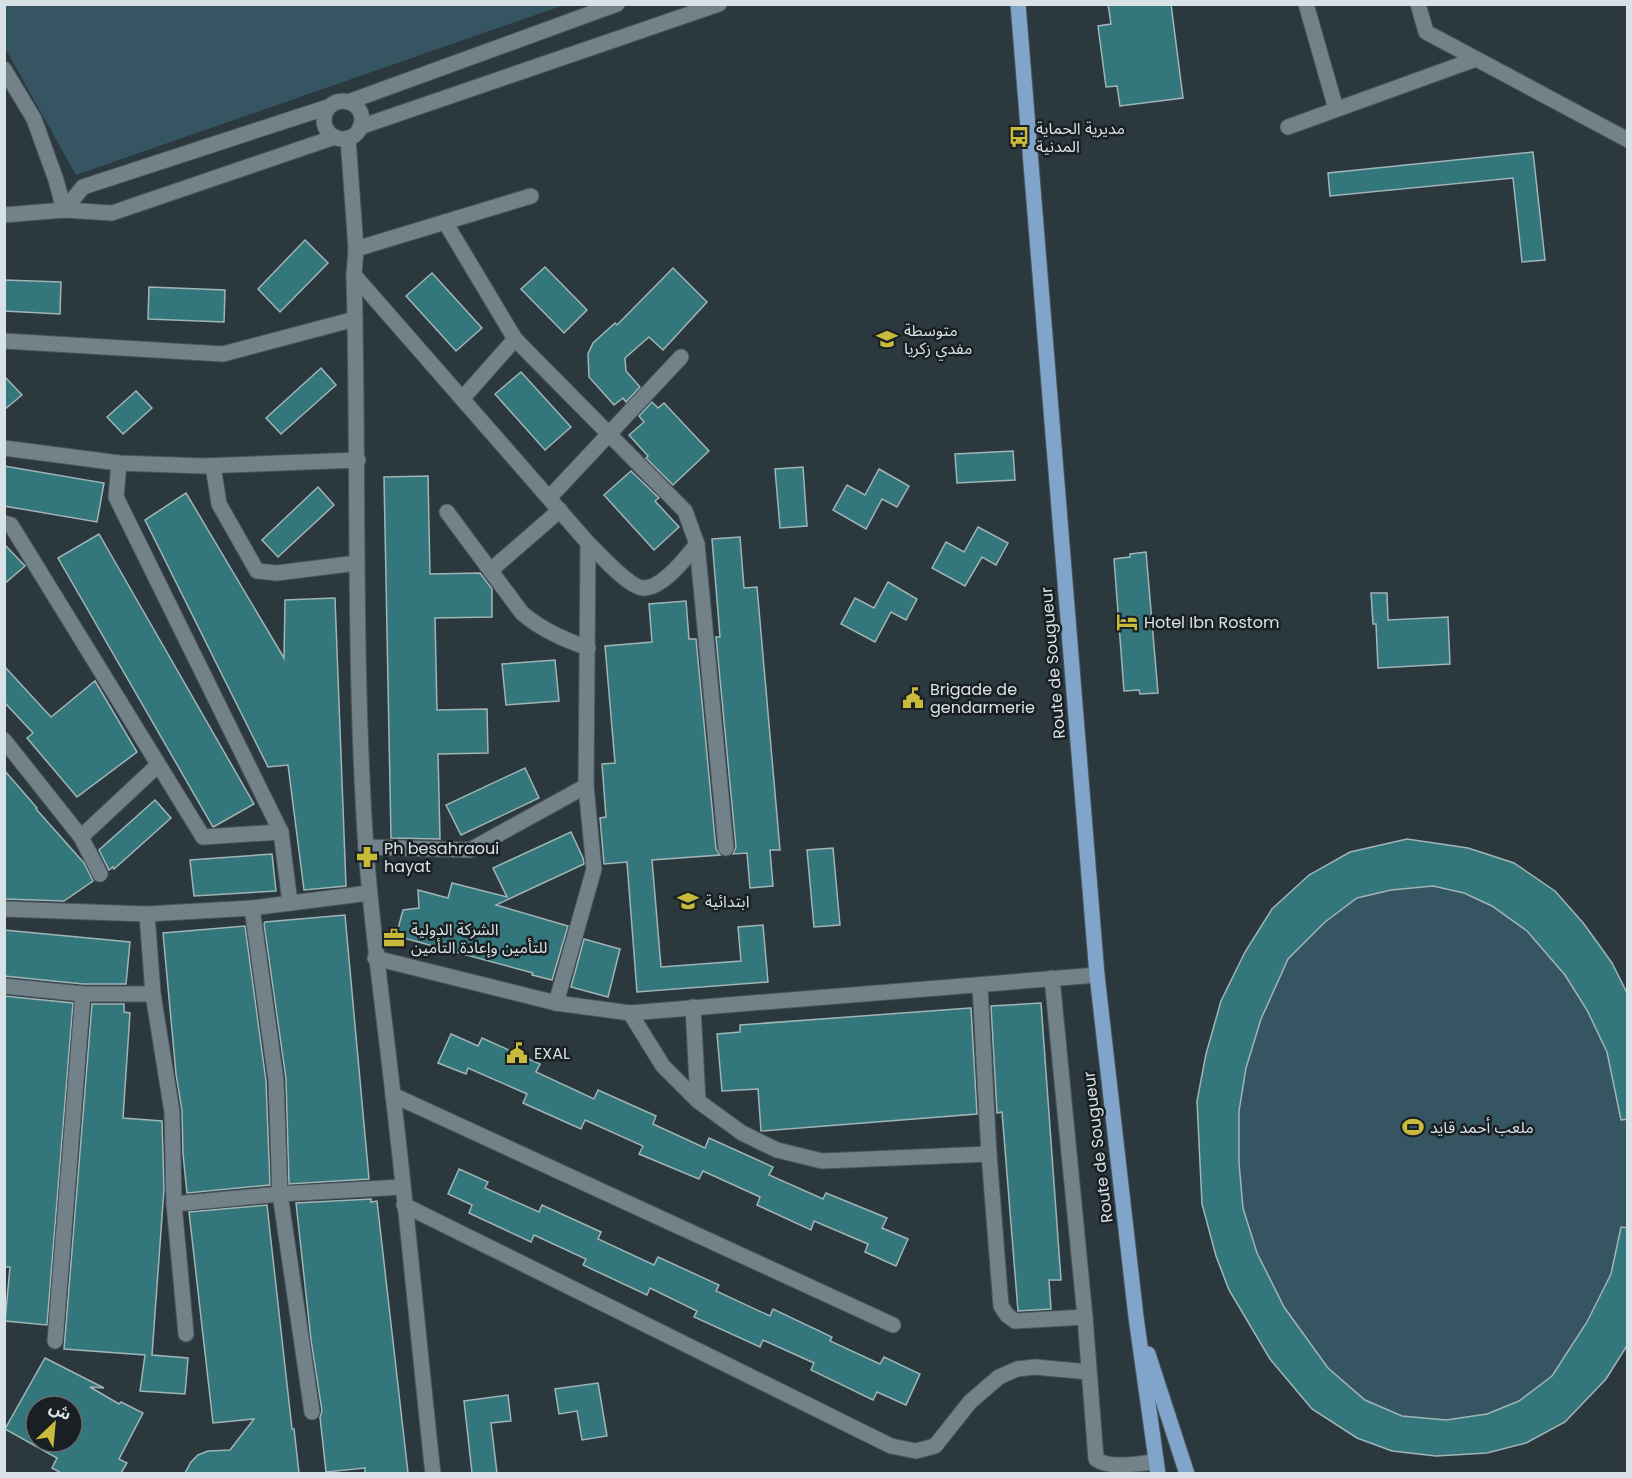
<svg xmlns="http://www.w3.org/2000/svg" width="1632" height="1478" font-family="Poppins,'Noto Sans Arabic',sans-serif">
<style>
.green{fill:#365562}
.building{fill:#33777c;stroke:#a1b4b6;stroke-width:1.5;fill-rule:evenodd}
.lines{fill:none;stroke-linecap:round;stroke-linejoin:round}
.minor-casing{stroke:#4a565b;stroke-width:17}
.major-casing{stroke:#4a565b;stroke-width:17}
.minor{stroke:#738289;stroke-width:15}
.major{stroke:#81a5ca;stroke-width:15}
.labels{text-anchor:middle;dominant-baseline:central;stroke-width:5;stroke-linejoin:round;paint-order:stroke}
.poi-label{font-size:16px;fill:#d8e1e5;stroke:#191f22;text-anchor:start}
.street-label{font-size:16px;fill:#d8e1e5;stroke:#191f22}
</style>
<rect width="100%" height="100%" fill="#2b393f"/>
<g class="green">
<path d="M4 5 5 4 564 5 76 175 5 48Z"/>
<path d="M1407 839C1443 844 1482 847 1515 864 1567 892 1603 942 1627 995V1344L1487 1453 1436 1456 1392 1451 1357 1438 1312 1409 1270 1359 1229 1290 1216 1256 1202 1204 1199 1153 1197 1101 1206 1054 1221 1001 1245 952 1272 909 1309 875 1350 852Z"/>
</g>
<g class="building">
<path d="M1108 4H1171L1183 98 1120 106 1117 86 1106 87 1098 26 1111 24Z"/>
<path d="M1533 152 1545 260 1522 262 1513 178 1330 196 1328 173Z"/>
<path d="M305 240 328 263 280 312 258 289Z"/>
<path d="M545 267 587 310 564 333 521 289Z"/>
<path d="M673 268 707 302 663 350 649 337 625 358 626 371 640 387 626 402 623 398 614 405 589 377 588 354 593 343 615 323 617 325Z"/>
<path d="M432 273 482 328 456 351 406 296Z"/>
<path d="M4 280 61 282 60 314 4 311Z"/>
<path d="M149 287 225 290 224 322 148 319Z"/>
<path d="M321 368 336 385 281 434 266 418Z"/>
<path d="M521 372 571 427 545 450 495 394Z"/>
<path d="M4 376 22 395 4 410Z"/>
<path d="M136 391 152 408 123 434 107 417Z"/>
<path d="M652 402 658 408 664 403 709 451 673 485 646 458 648 456 629 435 644 422 639 416Z"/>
<path d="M1013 451 1015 480 957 483 955 454Z"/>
<path d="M4 466 104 483 97 522 4 506Z"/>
<path d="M803 467 807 526 780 528 775 469Z"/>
<path d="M879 469 909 486 897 507 882 499 866 529 833 510 847 485 865 495Z"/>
<path d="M631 471 659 498 655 501 679 527 654 550 604 495Z"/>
<path d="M428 476 430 574 480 573 492 589V617L435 618 437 710 487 709 488 753 438 754 440 839 391 838 384 477Z"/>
<path d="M318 487 334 505 278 557 262 540Z"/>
<path d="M186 493 284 658 285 600 335 598 346 886 304 890 288 765 268 767 145 520Z"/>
<path d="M978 527 1008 543 996 565 982 557 965 586 932 568 946 542 964 552Z"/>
<path d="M99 534 254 804 215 826 213 827 58 558Z"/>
<path d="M740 537 744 588 757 587 780 850H770L773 886 750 888 747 853 733 854 736 847 716 637H720L712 539Z"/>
<path d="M4 544 25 566 4 584Z"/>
<path d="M1146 552 1158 693 1140 694 1139 690 1124 691 1114 559 1130 557V554Z"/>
<path d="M888 582 917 599 906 620 891 612 875 642 841 624 855 598 874 608Z"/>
<path d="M1371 593H1387L1388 620 1448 617 1450 664 1378 668 1376 624H1373Z"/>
<path d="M686 601 689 639H696L716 849 720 855 652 860 661 967 741 961 738 927 763 925 768 982 637 992 627 862 604 864 600 818 606 817 602 764 615 763 605 646 652 642 649 604Z"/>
<path d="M555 660 559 701 506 705 502 664Z"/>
<path d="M4 666 51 717 95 681 137 752 77 797 27 738 33 733 4 702Z"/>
<path d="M525 768 539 798 461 835 446 805Z"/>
<path d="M4 770 37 808 36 809 84 863 93 881 64 901 4 899Z"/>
<path d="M155 800 171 818 114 869 113 867 109 870 99 850Z"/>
<path d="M571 832 583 858 584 864 496 905 568 926 552 980 532 975 533 973 396 936 403 910 419 908 418 890 448 898 452 883 507 897 493 868Z"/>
<path d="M1407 839 1468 848 1514 863 1555 891 1584 924 1612 963 1628 995V1119L1621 1120 1607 1052 1587 1010 1565 975 1527 931 1492 906 1464 893 1433 886 1391 890 1357 898 1325 922 1288 959 1261 1019 1246 1068 1239 1111V1163L1243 1208 1257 1253 1284 1307 1328 1368 1365 1400 1402 1416 1446 1420 1487 1414 1519 1401 1552 1376 1587 1322 1611 1274 1621 1227 1628 1228V1344L1606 1379 1565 1422 1526 1443 1487 1453 1436 1456 1392 1451 1357 1438 1312 1409 1270 1359 1229 1290 1216 1256 1202 1204 1197 1101 1206 1054 1221 1001 1245 952 1272 909 1309 875 1350 852Z"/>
<path d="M833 848 840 925 814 927 807 850Z"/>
<path d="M272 854 276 891 194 896 190 860Z"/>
<path d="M345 915 369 1179 289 1184 286 1079 264 924 265 922Z"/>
<path d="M245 926 266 1081 270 1185 187 1193 183 1154 182 1111 176 1074 163 933Z"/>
<path d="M4 930 130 942 126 984H83L4 976Z"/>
<path d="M584 939 620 949 608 997 571 987Z"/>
<path d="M4 996 73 1003 47 1325 5 1321 10 1267H4Z"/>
<path d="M1041 1003 1061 1280H1049L1051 1309 1018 1311 1002 1112 997 1113 991 1006Z"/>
<path d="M92 1004H124V1012L130 1013 123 1118 162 1121 164 1189 152 1355 188 1358 185 1394 140 1391 145 1355 64 1349Z"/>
<path d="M970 1008H971L977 1114 761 1131 758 1089 722 1091 717 1034 740 1032V1025Z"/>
<path d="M451 1034 478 1046 482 1038 540 1064 536 1072 594 1099 598 1090 656 1116 653 1124 705 1148 709 1138 773 1167 769 1175 823 1199 826 1193 887 1218 882 1228 908 1239 896 1266 865 1252 868 1244 814 1221 811 1230 757 1205 760 1197 703 1171 699 1179 639 1154 643 1146 585 1120 581 1129 523 1103 527 1094 468 1068 466 1074 438 1063Z"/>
<path d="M459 1169 488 1182 485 1188 539 1212 542 1205 601 1232 598 1239 654 1265 658 1257 719 1285 716 1291 770 1316 773 1309 832 1337 830 1341 880 1364 884 1357 920 1374 906 1405 877 1392 873 1400 811 1370 814 1363 763 1340 760 1347 694 1317 697 1311 650 1288 647 1295 583 1265 586 1259 534 1235 531 1242 469 1213 472 1205 448 1194Z"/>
<path d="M371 1199V1202L377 1201 408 1473H365V1468L326 1472 320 1417 322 1411 311 1340 296 1203Z"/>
<path d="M267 1205 292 1429H294L299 1473H185L191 1462 198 1455 208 1451 230 1450 254 1419 213 1423 189 1212Z"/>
<path d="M45 1358 104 1388 90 1387 119 1404 121 1402 143 1413 119 1459 127 1463 121 1473H61L52 1468 57 1458 5 1429ZM36 1406H72V1442H36Z"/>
<path d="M598 1383 607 1436 582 1440 577 1411 559 1414 555 1389Z"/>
<path d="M508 1395 511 1421 491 1423 497 1473H472L464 1401Z"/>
</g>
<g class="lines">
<defs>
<g id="minor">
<path d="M1306 4 1336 109"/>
<path d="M1418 4 1426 32 1628 140"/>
<path d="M4 69 34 119 56 180 64 210"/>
<circle cx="343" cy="120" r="19"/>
<path d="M348 102 617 4"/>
<path d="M360 127 719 4"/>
<path d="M1288 127 1476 59"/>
<path d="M348 138 356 249 354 275C359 466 353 658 366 849 372 931 384 1013 393 1095 408 1221 419 1347 433 1474"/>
<path d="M64 210 83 187 328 107"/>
<path d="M4 215 64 210 112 213 335 137"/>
<path d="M445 222 515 339 685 511 697 544 726 848"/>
<path d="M356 249 531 196"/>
<path d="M354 275 588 543C599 553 628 587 643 588 662 589 686 558 697 544"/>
<path d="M4 341 223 354 355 319"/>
<path d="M462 399 515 339"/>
<path d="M4 448 119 463 203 466 358 460"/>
<path d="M119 463 116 497 281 832 290 903"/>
<path d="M213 466 219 504 257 571 277 573 357 563"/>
<path d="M549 498 681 357"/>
<path d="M447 512 522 613C542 630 563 639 588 648"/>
<path d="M4 523 11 525 203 837 281 832"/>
<path d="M491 570 560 510"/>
<path d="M4 740 81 837 100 874"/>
<path d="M81 837 158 765"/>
<path d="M366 847 470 850 586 786"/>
<path d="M252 908 276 1080 280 1194 312 1412"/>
<path d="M4 909 147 914 252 908 369 893"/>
<path d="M147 914 153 994 172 1112 174 1204 186 1334"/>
<path d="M375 958 556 1003 630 1013 1097 975"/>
<path d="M1052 978 1085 1317 1096 1459C1111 1470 1138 1463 1156 1462"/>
<path d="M4 986 83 994H153"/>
<path d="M980 986 989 1154 1001 1306 1007 1315 1015 1321 1085 1317"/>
<path d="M556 1003 594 869 586 786 588 543"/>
<path d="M693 1007 698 1101"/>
<path d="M630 1013 663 1066 698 1101 742 1133 777 1150 822 1161 989 1154"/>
<path d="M393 1095 893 1325"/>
<path d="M174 1204 280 1194 402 1187"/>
<path d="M404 1205 891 1446 916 1451 935 1446 970 1402 999 1377 1017 1369 1035 1367 1089 1372"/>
<path d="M55 1341 83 994"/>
</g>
<g id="major">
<path d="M1018 4 1097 975 1136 1317 1158 1474"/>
<path d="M1148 1354 1187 1474"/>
</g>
</defs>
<use href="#minor" class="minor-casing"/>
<use href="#major" class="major-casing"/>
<use href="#minor" class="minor"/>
<use href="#major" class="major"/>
</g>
<defs>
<symbol id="bus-bare" viewBox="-9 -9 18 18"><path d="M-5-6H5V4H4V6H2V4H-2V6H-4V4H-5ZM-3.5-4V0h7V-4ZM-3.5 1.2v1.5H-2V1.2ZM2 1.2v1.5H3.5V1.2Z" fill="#c8bb3b" stroke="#191f22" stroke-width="2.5" paint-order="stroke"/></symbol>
<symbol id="school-bare" viewBox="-9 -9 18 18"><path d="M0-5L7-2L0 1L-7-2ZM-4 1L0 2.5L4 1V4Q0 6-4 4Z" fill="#c8bb3b" stroke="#191f22" stroke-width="2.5" paint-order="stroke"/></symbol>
<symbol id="hotel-bare" viewBox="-9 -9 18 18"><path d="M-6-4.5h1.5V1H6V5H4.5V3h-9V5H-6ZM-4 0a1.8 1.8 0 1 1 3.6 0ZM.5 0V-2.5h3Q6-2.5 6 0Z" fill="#c8bb3b" stroke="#191f22" stroke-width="2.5" paint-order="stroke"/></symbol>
<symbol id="civic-bare" viewBox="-9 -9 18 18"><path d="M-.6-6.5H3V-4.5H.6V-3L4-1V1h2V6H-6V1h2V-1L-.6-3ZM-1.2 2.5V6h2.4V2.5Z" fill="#c8bb3b" stroke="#191f22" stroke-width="2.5" paint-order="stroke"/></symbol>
<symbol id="pharmacy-bare" viewBox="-9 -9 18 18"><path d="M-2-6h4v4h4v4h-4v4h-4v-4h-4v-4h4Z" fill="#c8bb3b" stroke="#191f22" stroke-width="2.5" paint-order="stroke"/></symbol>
<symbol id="office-bare" viewBox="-9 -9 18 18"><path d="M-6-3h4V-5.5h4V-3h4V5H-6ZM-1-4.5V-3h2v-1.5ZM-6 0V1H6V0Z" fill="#c8bb3b" stroke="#191f22" stroke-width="2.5" paint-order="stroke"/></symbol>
<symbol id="stadium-bare" viewBox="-9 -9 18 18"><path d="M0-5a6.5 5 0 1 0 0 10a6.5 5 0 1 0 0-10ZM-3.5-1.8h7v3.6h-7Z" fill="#c8bb3b" stroke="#191f22" stroke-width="2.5" paint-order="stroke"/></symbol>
</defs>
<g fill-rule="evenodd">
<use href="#bus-bare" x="1004" y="122" width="30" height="30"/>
<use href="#school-bare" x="872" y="324" width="30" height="30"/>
<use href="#hotel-bare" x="1112" y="607" width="30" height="30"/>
<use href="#civic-bare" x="898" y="683" width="30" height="30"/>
<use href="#pharmacy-bare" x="352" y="842" width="30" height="30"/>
<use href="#school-bare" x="673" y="886" width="30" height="30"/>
<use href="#office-bare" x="379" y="923" width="30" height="30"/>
<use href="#civic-bare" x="502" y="1038" width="30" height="30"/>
<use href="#stadium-bare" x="1398" y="1112" width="30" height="30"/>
</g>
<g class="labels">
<g class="poi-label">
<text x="1036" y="128">مديرية الحماية<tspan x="1036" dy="18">المدنية</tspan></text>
<text x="904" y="330">متوسطة<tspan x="904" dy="18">مفدي زكريا</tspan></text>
<text x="1144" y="622">Hotel Ibn Rostom</text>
<text x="930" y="689">Brigade de<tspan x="930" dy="18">gendarmerie</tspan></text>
<text x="384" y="848">Ph besahraoui<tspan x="384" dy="18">hayat</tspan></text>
<text x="705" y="901">ابتدائية</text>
<text x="411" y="929">الشركة الدولية<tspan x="411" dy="18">للتأمين وإعادة التأمين</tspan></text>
<text x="534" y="1053">EXAL</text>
<text x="1430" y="1127">ملعب أحمد قايد</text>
</g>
<g class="street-label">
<text transform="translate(1053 663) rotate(-95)">Route de Sougueur</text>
<text transform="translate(1098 1147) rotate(-97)">Route de Sougueur</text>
</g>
</g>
<rect width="1632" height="1478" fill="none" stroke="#d8e1e5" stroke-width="12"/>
<g transform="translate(54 1424) rotate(26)"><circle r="28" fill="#191f22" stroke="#656d70" stroke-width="1.5"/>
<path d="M0-4.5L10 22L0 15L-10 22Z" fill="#c8bb3b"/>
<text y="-9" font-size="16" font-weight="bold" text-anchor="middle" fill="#d8e1e5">ش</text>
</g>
</svg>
